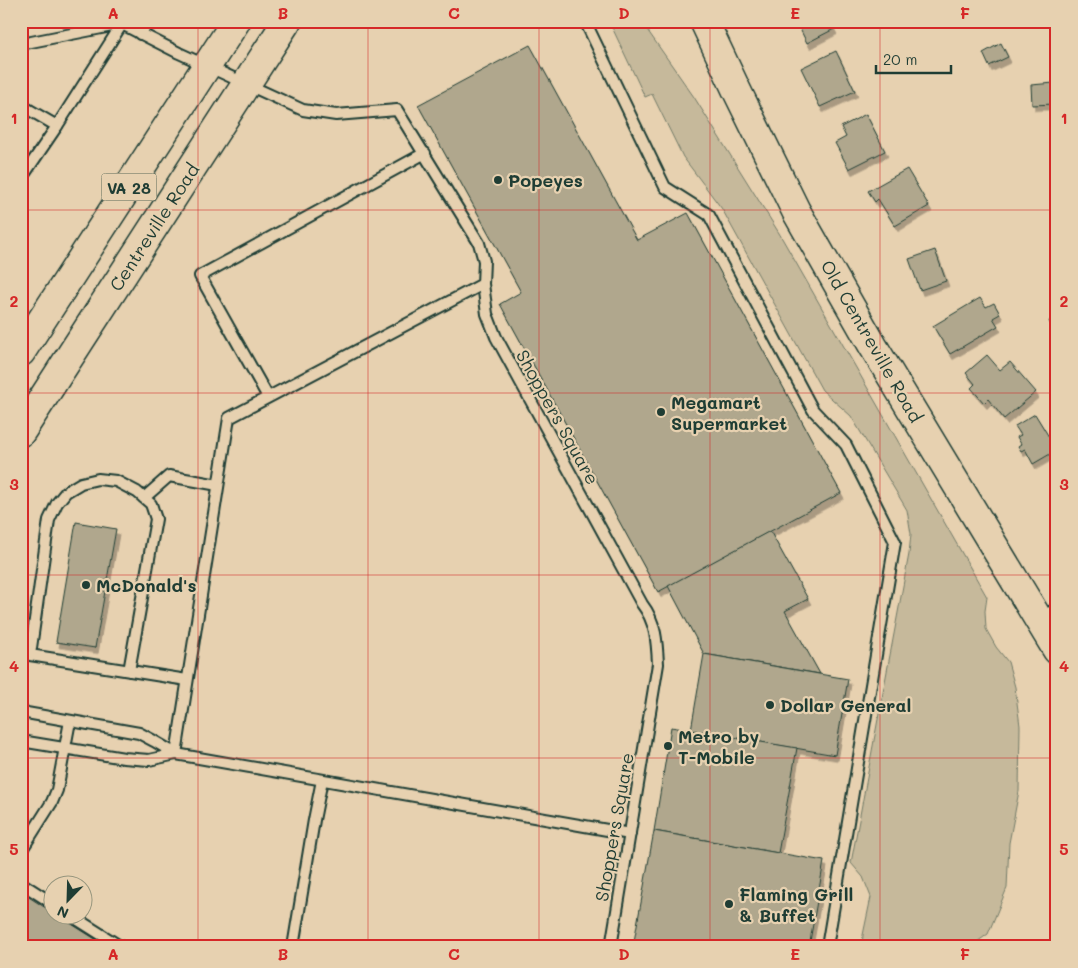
<svg xmlns="http://www.w3.org/2000/svg" width="1078" height="968" font-family="Mali,sans-serif">
<style>
.green{fill:#c6b99b;stroke:#727b68}
.building{fill:#b0a78d;stroke:#1f3d34;filter:url(#shadow)}
.lines{fill:none;stroke-linecap:round;stroke-linejoin:round}
.lane-casing{stroke:#1f3d34;stroke-width:14}
.street-casing{stroke:#1f3d34;stroke-width:24}
.secondary-casing{stroke:#1f3d34;stroke-width:31}
.highway-casing{stroke:#1f3d34;stroke-width:31}
.lane{stroke:#e7d1b0;stroke-width:10}
.street{stroke:#e7d1b0;stroke-width:20}
.secondary{stroke:#e7d1b0;stroke-width:28}
.highway{stroke:#e7d1b0;stroke-width:28}
.grid{fill:none;stroke:#d62828;stroke-width:1;stroke-opacity:0.55}
.poi-dot{fill:#1f3d34;stroke:#e7d1b0;stroke-width:2}
.labels{text-anchor:middle;dominant-baseline:central;stroke-width:4.5;stroke-linejoin:round;paint-order:stroke}
.shield{fill:#e7d1b0;stroke:#5b6959;stroke-width:1}
.shield-label{font-size:16px;font-weight:bold;fill:#1f3d34}
.poi-label{font-size:18px;font-weight:bold;fill:#1f3d34;stroke:#e7d1b0;text-anchor:start}
.street-label{font-size:18px;fill:#1f3d34;stroke:#e7d1b0}
.neatline{fill:none;stroke:#d62828;stroke-width:2}
.grid-label{font-size:16px;text-anchor:middle;font-weight:bold;fill:#d62828}
</style>
<defs>
<filter id="shadow"><feDropShadow dx="3" dy="5.5" stdDeviation="0" flood-color="#0004"/></filter>
</defs>
<rect width="100%" height="100%" fill="#e7d1b0"/>
<filter id="ink" filterUnits="userSpaceOnUse"><feTurbulence type="fractalNoise" baseFrequency=".02" numOctaves="2"/><feDisplacementMap in="SourceGraphic" scale="10" xChannelSelector="R" yChannelSelector="G"/><feConvolveMatrix kernelMatrix="1 2 1 2 8 2 1 2 1" color-interpolation-filters="sRGB"/></filter>
<g filter="url(#ink)">
<path class="green" d="M609 21H641L694 97 779 233 987 597 985 611 986 629 996 647 1008 662 1015 687 1020 726 1019 791 1009 843 1007 888 988 934 970 947H862L863 935 871 897 863 877 851 863 909 554 911 534 907 510 851 416 822 390 722 209 683 157 652 94 645 97Z"/>
<g class="building">
<path d="M796 21H830L834 29 807 43Z"/>
<path d="M1001 43 1008 57 989 66 983 53Z"/>
<path d="M530 45 637 240 688 213 841 493 658 592 500 304 521 292 418 105Z"/>
<path d="M836 51 855 91 820 107 801 68Z"/>
<path d="M1054 83 1055 104 1032 105 1031 85Z"/>
<path d="M866 114 885 151 849 169 835 143 846 137 841 127Z"/>
<path d="M907 169 929 206 895 226 878 199 875 202 868 191Z"/>
<path d="M935 250 946 281 920 290 909 259Z"/>
<path d="M980 298 986 307 994 303 1000 314 993 318 998 326 950 354 933 326Z"/>
<path d="M1057 317V337L1049 321Z"/>
<path d="M987 355 1000 370 1010 362 1036 392 1004 419 988 399 984 403 971 388 975 384 966 373Z"/>
<path d="M1035 414 1057 450 1033 464 1025 449 1021 451 1018 446 1021 444 1017 437 1021 435 1015 426Z"/>
<path d="M76 522 116 529 95 648 56 642Z"/>
<path d="M770 531 808 599 785 611 820 674 704 654 668 586Z"/>
<path d="M704 654 848 679 835 755 691 730Z"/>
<path d="M671 727 797 748 778 853 654 831Z"/>
<path d="M654 831 824 861 809 947H633Z"/>
<path d="M21 892 52 912V916H59L108 947H21Z"/>
</g>
<g class="lines">
<defs>
<g id="lane">
<path d="M585 21 665 187 709 215 813 410 846 445 895 542 827 947"/>
<path d="M140 34 149 21"/>
<path d="M21 44 122 24 179 53 303 110 336 115 397 110 479 243 484 261 483 284 487 314 496 337 642 604C656 622 657 642 658 664L611 947"/>
<path d="M21 105 57 126 122 24"/>
<path d="M21 179 57 126"/>
<path d="M268 397 200 276 425 153"/>
<path d="M144 498 169 476 218 485"/>
<path d="M129 671 156 519 151 504 137 492 116 481 98 479 81 483 66 492 57 503 49 520 30 655 187 680"/>
<path d="M21 712 139 733 154 741 176 754 630 834"/>
<path d="M21 741 124 758 149 760 176 754"/>
<path d="M176 754 229 418 483 284"/>
<path d="M21 851 52 802 57 790 70 721"/>
<path d="M21 883 52 903"/>
<path d="M72 916 121 947"/>
<path d="M293 947 314 820 322 780"/>
</g>
<path id="street" d="M1041 624 1057 614"/>
<path id="secondary" d="M704 21 737 91 796 211 873 346 1057 650"/>
<g id="highway">
<path d="M21 352 236 21"/>
<path d="M21 432 287 21"/>
</g>
</defs>
<use href="#lane" class="lane-casing"/>
<use href="#street" class="street-casing"/>
<use href="#secondary" class="secondary-casing"/>
<use href="#highway" class="highway-casing"/>
<use href="#lane" class="lane"/>
<use href="#street" class="street"/>
<use href="#secondary" class="secondary"/>
<use href="#highway" class="highway"/>
</g>
</g>
<path class="grid" d="M198 21V947M368 21V947M539 21V947M710 21V947M880 21V947M21 210H1057M21 393H1057M21 575H1057M21 758H1057"/>
<g class="poi-dot">
<circle cx="498" cy="180" r="5"/>
<circle cx="661" cy="412" r="5"/>
<circle cx="86" cy="585" r="5"/>
<circle cx="770" cy="705" r="5"/>
<circle cx="668" cy="746" r="5"/>
<circle cx="729" cy="904" r="5"/>
</g>
<g class="labels">
<rect class="shield" x="101.5" y="173.5" width="55" height="27" rx="4"/>
<g class="shield-label">
<text x="129" y="187">VA 28</text>
</g>
<g class="poi-label">
<text x="508" y="180">Popeyes</text>
<text x="671" y="402">Megamart<tspan x="671" dy="21">Supermarket</tspan></text>
<text x="96" y="585">McDonald's</text>
<text x="780" y="705">Dollar General</text>
<text x="678" y="736">Metro by<tspan x="678" dy="21">T-Mobile</tspan></text>
<text x="739" y="894">Flaming Grill<tspan x="739" dy="21">&amp; Buffet</tspan></text>
</g>
<g class="street-label">
<text transform="translate(154 227) rotate(-57)">Centreville Road</text>
<text transform="translate(872 341) rotate(60)">Old Centreville Road</text>
<text transform="translate(558 417) rotate(61)">Shoppers Square</text>
<text transform="translate(614 827) rotate(-80)">Shoppers Square</text>
</g>
</g>
<rect width="1078" height="968" fill="none" stroke="#e7d1b0" stroke-width="55"/>
<g transform="translate(68 900) rotate(203)"><circle r="24" fill="#e7d1b0" stroke="#97967e"/>
<path d="M0-4L9 19L0 12L-9 19Z" fill="#1f3d34"/>
<text y="-8" font-size="14" font-weight="bold" text-anchor="middle" fill="#1f3d34">N</text>
</g>
<path d="M876 65v8h75v-8" fill="none" stroke="#1f3d34" stroke-width="2.5"/>
<text x="883" y="65" font-size="15" fill="#1f3d34" stroke="#e7d1b0" stroke-width="4" paint-order="stroke">20 m</text>
<rect x="28" y="28" width="1022" height="912" class="neatline"/>
<g class="grid-label">
<text x="113" y="19">A</text>
<text x="283" y="19">B</text>
<text x="454" y="19">C</text>
<text x="624" y="19">D</text>
<text x="795" y="19">E</text>
<text x="965" y="19">F</text>
<text x="14" y="124">1</text>
<text x="1064" y="124">1</text>
<text x="14" y="307">2</text>
<text x="1064" y="307">2</text>
<text x="14" y="490">3</text>
<text x="1064" y="490">3</text>
<text x="14" y="672">4</text>
<text x="1064" y="672">4</text>
<text x="14" y="855">5</text>
<text x="1064" y="855">5</text>
<text x="113" y="960">A</text>
<text x="283" y="960">B</text>
<text x="454" y="960">C</text>
<text x="624" y="960">D</text>
<text x="795" y="960">E</text>
<text x="965" y="960">F</text>
</g>
</svg>
